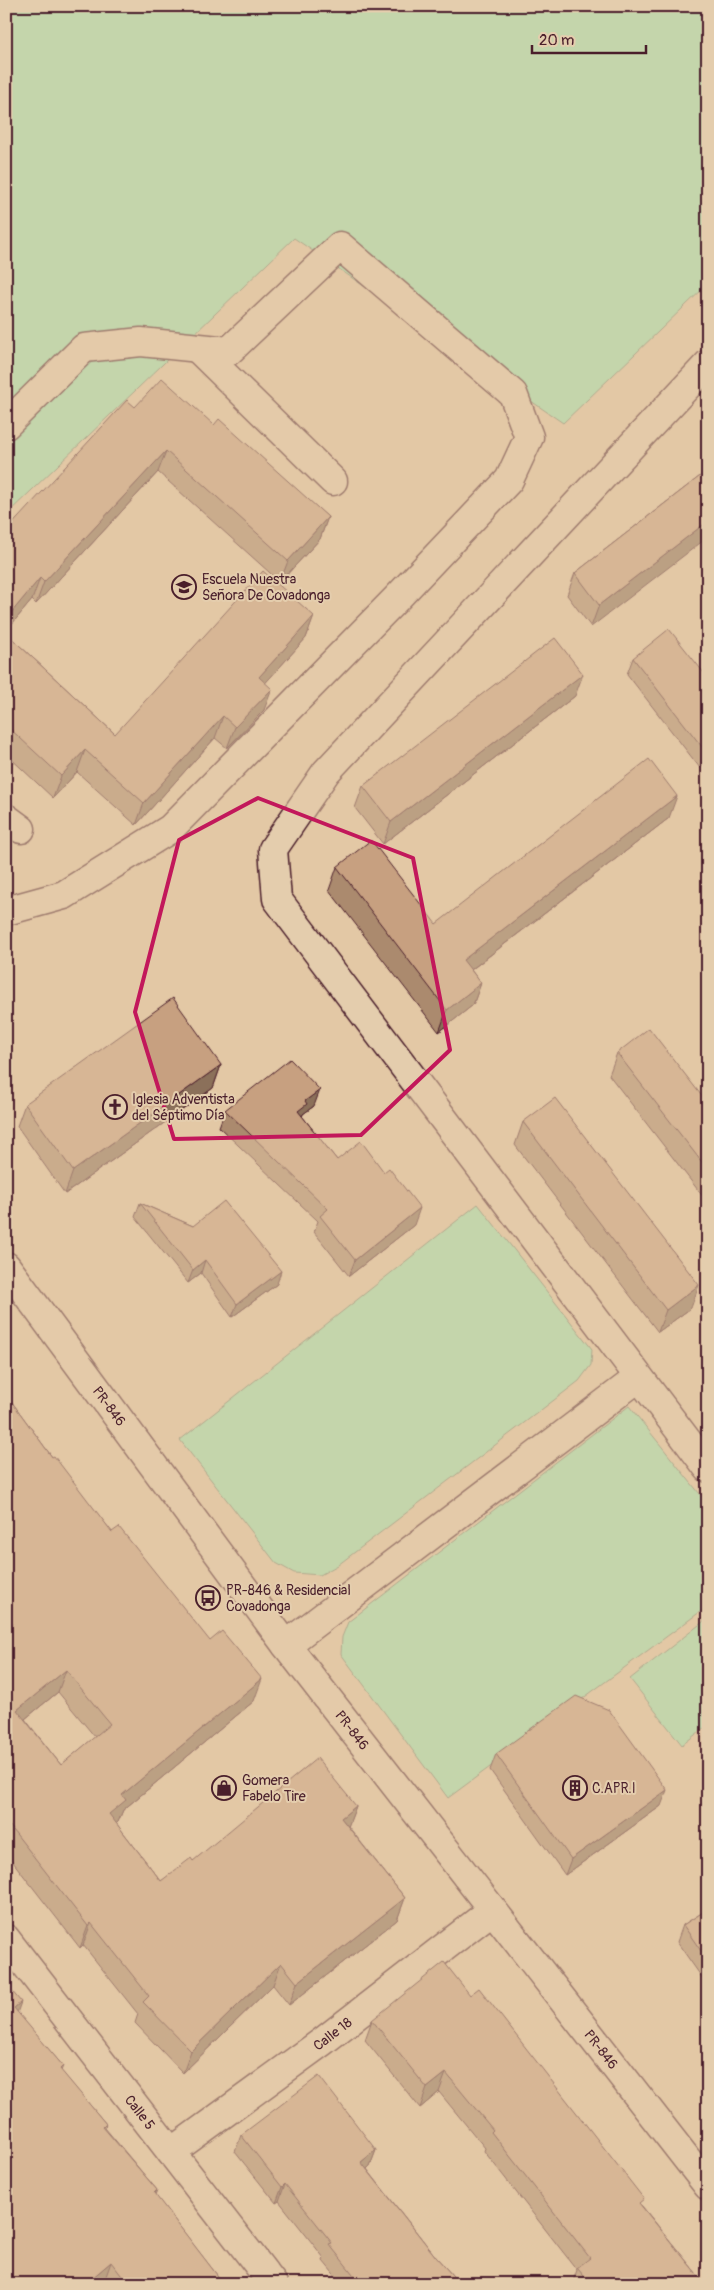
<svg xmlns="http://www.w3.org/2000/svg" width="714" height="2290" font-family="Pangolin,sans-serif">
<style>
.green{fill:#9de5b2;stroke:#74826e}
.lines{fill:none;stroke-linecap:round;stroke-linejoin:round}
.minor-casing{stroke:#4a1f2b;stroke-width:31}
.minor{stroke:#e4cdad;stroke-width:28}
.wall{fill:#ab8a6e;stroke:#4a1f2b;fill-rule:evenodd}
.shaded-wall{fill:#8b705a;stroke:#4a1f2b}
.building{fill:#c7a080;stroke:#4a1f2b;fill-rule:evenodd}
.marked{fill:none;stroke:#c2185b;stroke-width:4;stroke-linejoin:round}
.labels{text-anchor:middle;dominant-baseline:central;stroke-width:4;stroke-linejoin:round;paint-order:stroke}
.poi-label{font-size:14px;fill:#4a1f2b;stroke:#e4cdad;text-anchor:start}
.street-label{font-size:14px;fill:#4a1f2b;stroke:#e4cdad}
</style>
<rect width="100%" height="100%" fill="#e3c8a5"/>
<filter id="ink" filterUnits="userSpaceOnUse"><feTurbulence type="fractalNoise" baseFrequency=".02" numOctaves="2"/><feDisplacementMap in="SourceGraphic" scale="10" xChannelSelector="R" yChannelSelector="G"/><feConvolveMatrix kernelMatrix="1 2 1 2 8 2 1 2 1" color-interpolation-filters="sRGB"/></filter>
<g filter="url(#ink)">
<g class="green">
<path d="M6 6H708V284L563 423 294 238 6 515Z"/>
<path d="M478 1204 592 1349 591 1365 579 1381 338 1565 320 1575 294 1573 276 1563 180 1440Z"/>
<path d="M629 1406 708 1504V1606L448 1798 341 1654 342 1637 348 1622Z"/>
<path d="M708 1618V1725L682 1745 630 1679Z"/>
</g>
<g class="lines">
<defs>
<g id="minor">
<path d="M197 348 333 481"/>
<path d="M708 364 326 772 273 849 277 899 708 1468"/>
<path d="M6 425 84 348 141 342 229 351 340 246 513 394 529 437 509 480 397 598 170 829 64 895 6 911"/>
<path d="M6 818 21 829"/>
<path id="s1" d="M6 1266 286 1645 708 2186"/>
<path d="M286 1645 638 1378"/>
<path id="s2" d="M6 1939 273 2284"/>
<path id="s3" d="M171 2152 322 2042 491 1911"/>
</g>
</defs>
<use href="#minor" class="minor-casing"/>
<use href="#minor" class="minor"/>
</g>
<g class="wall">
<path d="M135 407 214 425 328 517 320 539 280 582 158 472 36 604 32 600 6 631V531Z"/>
<path d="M708 470 591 627 567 595 575 573Z"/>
<path d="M314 616 306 638 265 683 264 710 227 748 215 738 136 825 77 772 53 798 6 754V633L115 734Z"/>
<path d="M633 658 708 678V762L700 768 627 674Z"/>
<path d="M575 696 383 844 355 808 363 786Z"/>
<path d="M669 818 471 970 481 983 473 1005 439 1032 329 890 337 867 436 924Z"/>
<path d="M617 1053 708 1104V1203L609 1075Z"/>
<path d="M221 1065 213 1088 65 1194 17 1126 25 1104Z"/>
<path d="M314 1106 303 1114 302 1116 337 1160 414 1225 349 1276 314 1232 318 1221 219 1127 225 1110Z"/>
<path d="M523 1122 691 1308 658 1332 515 1145Z"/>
<path d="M140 1203 193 1226 277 1284 232 1317 201 1273 188 1283 135 1217Z"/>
<path d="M6 1394 52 1457 112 1532 254 1701 123 1810 118 1822 116 1823 161 1881 193 1861 356 1806 348 1826 405 1898 397 1920 289 2005 273 1985 183 2073 135 2023 138 2014 83 1945 80 1948 6 1853ZM58 1692 95 1737 61 1765 25 1719Z"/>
<path d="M496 1754 661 1806 565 1875 490 1770Z"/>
<path d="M708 1909V1986L677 1942 683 1925Z"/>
<path d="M17 2013 63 2066 61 2071 106 2124 105 2128 157 2190 155 2195 224 2284H105L104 2282Z"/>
<path d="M372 2020 642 2206 705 2284H572L577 2270 484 2151 485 2148 439 2092 420 2108 365 2040Z"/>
<path d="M241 2135 376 2150 370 2166 367 2169 436 2257 460 2284H342L323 2261 324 2258 279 2201 276 2203 235 2152Z"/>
</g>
<g class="shaded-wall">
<path d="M166 451 158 472 36 604 44 582Z"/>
<path d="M328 517 320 539 280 582 288 561Z"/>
<path d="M708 521V537L591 627 599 605Z"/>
<path d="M40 578 32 600 6 631V619Z"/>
<path d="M314 616 306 638 251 699 259 677Z"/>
<path d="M583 674 575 696 383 844 391 822Z"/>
<path d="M272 689 264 710 227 748 235 727Z"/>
<path d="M223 716 215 738 136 825 144 803Z"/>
<path d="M85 750 77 772 53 798 61 776Z"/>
<path d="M708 750V762L700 768 706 752Z"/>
<path d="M677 796 669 818 455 982 463 960Z"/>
<path d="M481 983 473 1005 439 1032 447 1010Z"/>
<path d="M221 1065 213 1088 65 1194 73 1171Z"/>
<path d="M320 1090 314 1106 303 1114 301 1120 298 1111 305 1101Z"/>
<path d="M420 1208 414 1225 349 1276 355 1260Z"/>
<path d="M205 1260 201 1273 188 1283 193 1270Z"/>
<path d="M281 1271 277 1284 232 1317 237 1304Z"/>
<path d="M699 1285 691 1308 658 1332 666 1310Z"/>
<path d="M66 1670 58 1692 9 1732 17 1710Z"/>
<path d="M262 1679 254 1701 123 1810 118 1822 101 1836 109 1814 122 1795Z"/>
<path d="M667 1790 661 1806 565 1875 571 1859Z"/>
<path d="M356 1806 348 1827 341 1818Z"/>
<path d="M405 1898 397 1920 289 2005 297 1983Z"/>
<path d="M91 1923 83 1945 80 1948 88 1926Z"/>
<path d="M281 1963 273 1985 183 2073 191 2051Z"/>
<path d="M21 2002 14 2022V2008Z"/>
<path d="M446 2073 439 2092 420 2108 427 2088Z"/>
<path d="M376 2150 370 2166 355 2179 361 2162Z"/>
<path d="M285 2184 279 2201 276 2203 282 2187Z"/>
<path d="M111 2262 104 2282 102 2284H85Z"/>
</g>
<g class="building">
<path d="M162 378 214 425 219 419 328 517 288 561 166 451 44 582 40 578 6 619V531L127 400 135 407Z"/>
<path d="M708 470V521L599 605 575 573Z"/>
<path d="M263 571 314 616 259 677 272 689 235 727 223 716 144 803 85 750 61 776 6 725V633L115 734Z"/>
<path d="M669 629 708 678V750L706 752 633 658Z"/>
<path d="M555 638 583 674 391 822 363 786Z"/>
<path d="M649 759 677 796 463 960 481 983 447 1010 337 867 371 840 436 924Z"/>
<path d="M173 998 221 1065 73 1171 25 1104Z"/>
<path d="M649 1028 708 1104V1170L617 1053Z"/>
<path d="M290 1059 320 1090 305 1101 307 1104 298 1111 337 1160 361 1141 384 1172 389 1168 420 1208 355 1260 320 1216 328 1209 225 1110Z"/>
<path d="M555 1098 699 1285 666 1310 523 1122Z"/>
<path d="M224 1201 281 1271 237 1304 205 1260 193 1270 140 1203 193 1226Z"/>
<path d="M6 1394 52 1457 54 1456 112 1532 119 1527 210 1641 222 1631 262 1679 122 1795 126 1800 109 1814 161 1881 191 1858 193 1861 317 1758 356 1806 341 1818 405 1898 297 1983 281 1963 191 2051 143 2002 149 1996 91 1923 88 1926 6 1821V1629L13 1624 6 1616ZM66 1670 110 1724 61 1765 17 1710Z"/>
<path d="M576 1696 609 1710 667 1790 571 1859 496 1754Z"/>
<path d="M708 1909V1961L683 1925Z"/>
<path d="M444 1962 470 1995 479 1988 644 2199 639 2203 705 2284H591L577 2268 590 2258 491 2132 493 2130 446 2073 427 2088 372 2020Z"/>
<path d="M6 1984 21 2002 14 2008 63 2066 60 2069 106 2124 103 2127 157 2190 154 2193 224 2284H128L111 2262 85 2284H6Z"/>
<path d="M319 2076 376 2150 361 2162 436 2257 460 2284H361L329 2244 332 2243 285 2184 282 2187 241 2135Z"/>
</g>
</g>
<path d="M0 0H714V2290H0ZM258 798 413 858 450 1050 361 1135 174 1139 135 1012 179 840Z" fill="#e3c8a5" fill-opacity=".55" fill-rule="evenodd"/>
<path class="marked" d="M258 798 413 858 450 1050 361 1135 174 1139 135 1012 179 840Z"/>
<defs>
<symbol id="school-ring" viewBox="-11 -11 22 22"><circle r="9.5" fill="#e4cdad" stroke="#4a1f2b" stroke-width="1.5"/><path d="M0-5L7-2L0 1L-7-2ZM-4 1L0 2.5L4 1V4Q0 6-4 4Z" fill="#4a1f2b"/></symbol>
<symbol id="church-ring" viewBox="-11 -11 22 22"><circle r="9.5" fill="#e4cdad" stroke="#4a1f2b" stroke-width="1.5"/><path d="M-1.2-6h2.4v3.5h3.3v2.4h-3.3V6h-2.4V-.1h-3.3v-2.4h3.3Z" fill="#4a1f2b"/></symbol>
<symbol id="bus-ring" viewBox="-11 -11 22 22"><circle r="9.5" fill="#e4cdad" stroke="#4a1f2b" stroke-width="1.5"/><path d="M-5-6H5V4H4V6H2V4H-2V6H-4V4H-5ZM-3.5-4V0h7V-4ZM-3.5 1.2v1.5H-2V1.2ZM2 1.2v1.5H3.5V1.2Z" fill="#4a1f2b"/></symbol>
<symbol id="shop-ring" viewBox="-11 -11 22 22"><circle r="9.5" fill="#e4cdad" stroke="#4a1f2b" stroke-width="1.5"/><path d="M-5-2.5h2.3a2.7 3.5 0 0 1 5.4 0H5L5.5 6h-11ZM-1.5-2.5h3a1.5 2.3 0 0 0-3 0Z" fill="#4a1f2b"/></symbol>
<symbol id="building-ring" viewBox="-11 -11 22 22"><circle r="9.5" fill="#e4cdad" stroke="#4a1f2b" stroke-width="1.5"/><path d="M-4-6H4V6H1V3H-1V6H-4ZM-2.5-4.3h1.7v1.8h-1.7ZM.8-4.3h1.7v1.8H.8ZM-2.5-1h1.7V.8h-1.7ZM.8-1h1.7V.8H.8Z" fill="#4a1f2b"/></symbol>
</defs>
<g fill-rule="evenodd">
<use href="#school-ring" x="170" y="573" width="28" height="28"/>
<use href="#church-ring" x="101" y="1093" width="28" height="28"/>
<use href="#bus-ring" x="194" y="1584" width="28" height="28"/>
<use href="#shop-ring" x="210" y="1774" width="28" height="28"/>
<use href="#building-ring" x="561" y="1774" width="28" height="28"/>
</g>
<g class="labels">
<g class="poi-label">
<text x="202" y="579">Escuela Nuestra<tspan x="202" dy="16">Señora De Covadonga</tspan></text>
<text x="132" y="1099">Iglesia Adventista<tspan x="132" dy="16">del Séptimo Día</tspan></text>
<text x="226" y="1590">PR-846 &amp; Residencial<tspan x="226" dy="16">Covadonga</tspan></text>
<text x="242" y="1780">Gomera<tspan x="242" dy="16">Fabelo Tire</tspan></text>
<text x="592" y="1788">C.APR.I</text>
</g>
<g class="street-label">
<text stroke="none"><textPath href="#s1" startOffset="174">PR-846</textPath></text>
<text stroke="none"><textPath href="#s1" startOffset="579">PR-846</textPath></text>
<text stroke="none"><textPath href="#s3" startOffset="200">Calle 18</textPath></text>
<text stroke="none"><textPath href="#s1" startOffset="984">PR-846</textPath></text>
<text stroke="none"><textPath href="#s2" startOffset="219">Calle 5</textPath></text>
</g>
</g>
<rect width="714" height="2290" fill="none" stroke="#e4cdad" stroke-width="25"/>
<rect x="12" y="12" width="689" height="2265" fill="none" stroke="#4a1f2b" stroke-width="2" filter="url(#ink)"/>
<path d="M532 45v8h114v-8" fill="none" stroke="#4a1f2b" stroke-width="2.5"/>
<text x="539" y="45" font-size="15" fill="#4a1f2b" stroke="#e4cdad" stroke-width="4" paint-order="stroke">20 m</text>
</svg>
